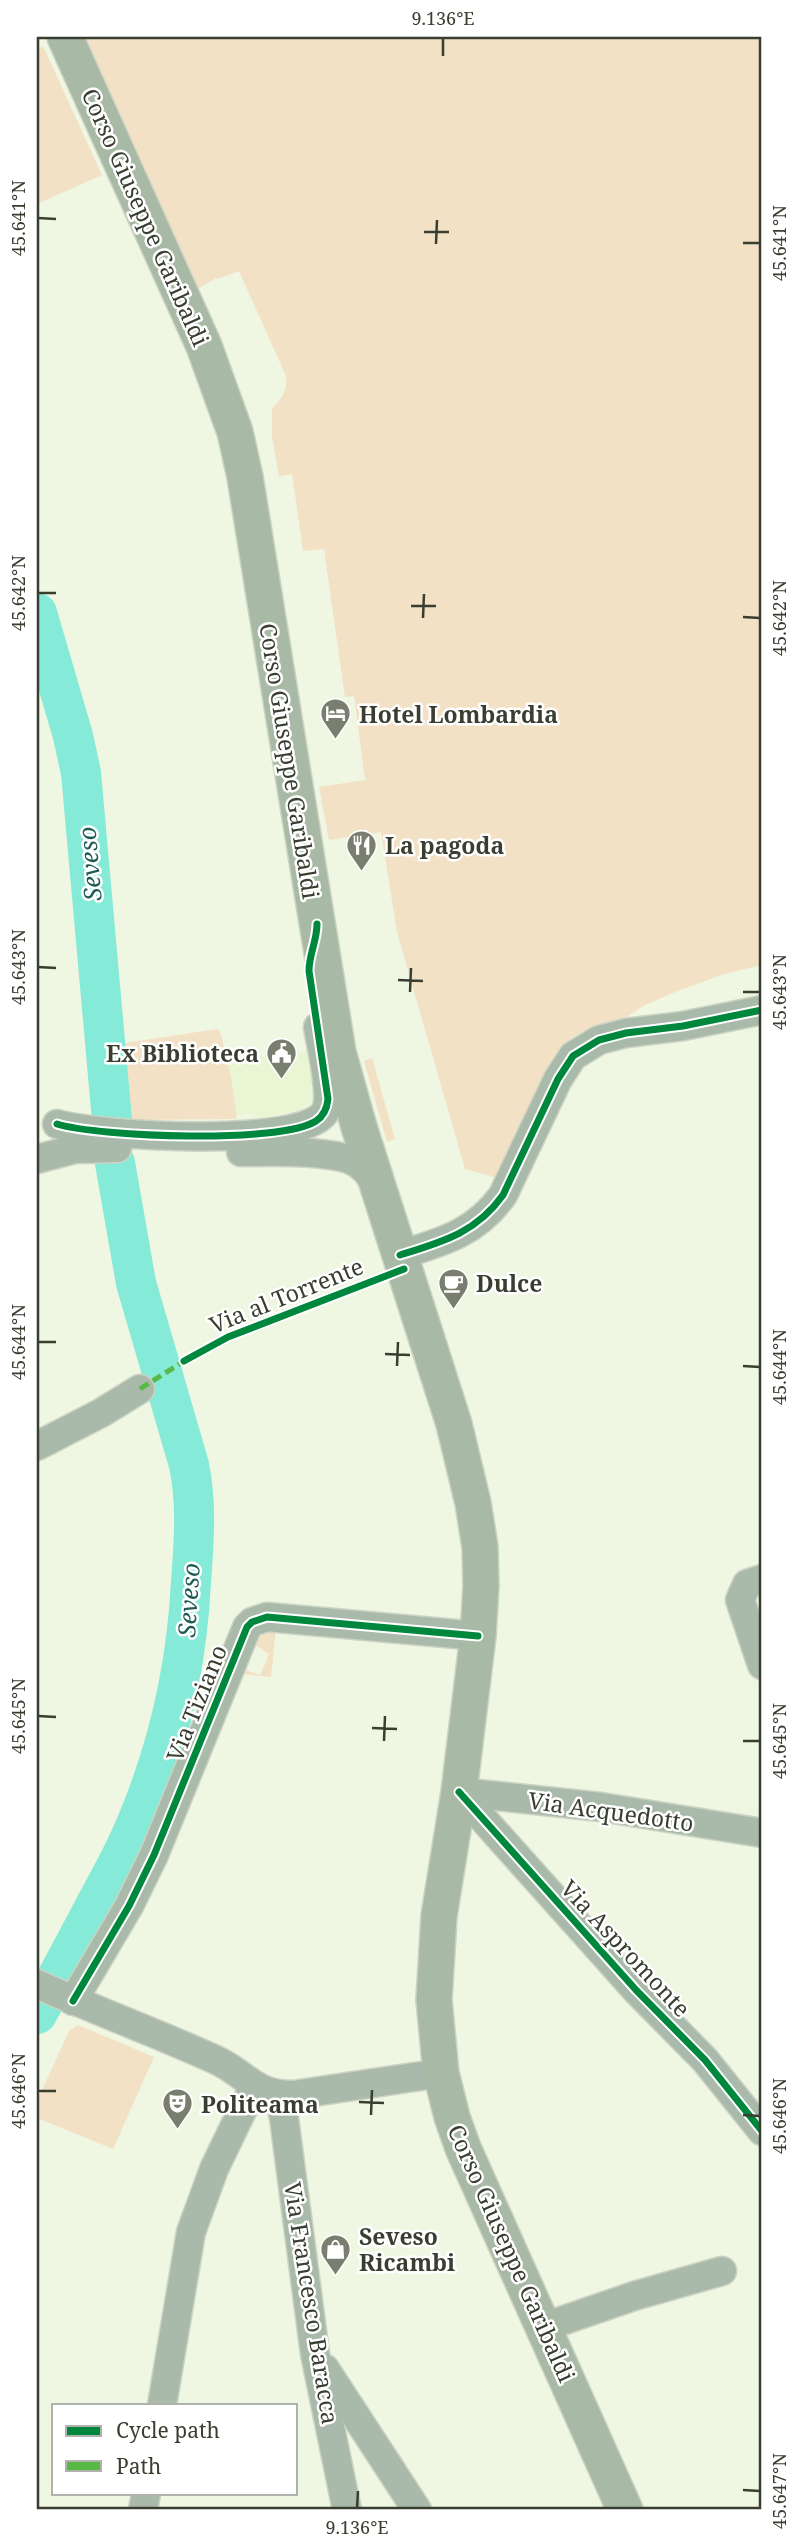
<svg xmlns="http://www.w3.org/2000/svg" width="799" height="2547" font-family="'Noto Serif',serif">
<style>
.built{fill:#eaf5d4}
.green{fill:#f3e1c6}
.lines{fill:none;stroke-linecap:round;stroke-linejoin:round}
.river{stroke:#85ead8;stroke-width:40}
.minor-casing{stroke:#cdd3c4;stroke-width:31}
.major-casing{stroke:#cdd3c4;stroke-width:38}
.minor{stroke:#a9baaa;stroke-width:28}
.major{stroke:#a8b9a6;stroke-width:35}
.quiet{stroke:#58b947;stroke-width:5;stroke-dasharray:10 5;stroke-linecap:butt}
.cycleway-casing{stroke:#fff;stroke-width:11}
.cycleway{stroke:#00873e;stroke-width:7}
.ticks{fill:none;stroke:#393e30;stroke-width:2.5}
.labels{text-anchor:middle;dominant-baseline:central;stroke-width:5;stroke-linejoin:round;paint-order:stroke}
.street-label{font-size:23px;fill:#393e30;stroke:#fff}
.poi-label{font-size:23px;font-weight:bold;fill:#393e30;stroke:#fff;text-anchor:start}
.water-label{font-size:24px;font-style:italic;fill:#1f5a53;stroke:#fff}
.neatline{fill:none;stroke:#393e30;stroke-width:2.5}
.ticks-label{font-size:18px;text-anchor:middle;fill:#393e30}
</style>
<rect width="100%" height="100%" fill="#eff6e2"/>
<path class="built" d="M308 1051 310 1063 313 1066 315 1104 301 1106V1111L255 1118 254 1113 237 1115 228 1063Z"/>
<g class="green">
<path d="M80 37H762V965L724 974 680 990 645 1005 623 1019 594 1026 573 1037 558 1051 500 1179 465 1169 397 932 381 832 329 840 319 787 365 780 354 696 345 697 324 549 303 551 292 474 279 476 272 437V408C283 398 287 391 286 376L239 271 218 279 216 278 194 291Z"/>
<path d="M43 46 102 175 37 204V49Z"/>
<path d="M217 1029 220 1031 231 1077 237 1119 128 1120 118 1044Z"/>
<path d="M372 1058 395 1139 387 1142 364 1061Z"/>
<path d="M276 1627 271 1677 242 1674 244 1669 260 1675 269 1654 254 1644 260 1629Z"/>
<path d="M78 2025 154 2057 113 2149 37 2118V2101L69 2031Z"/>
</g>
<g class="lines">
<g class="river">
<path d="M37 613 73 736 81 773 112 1120"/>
<path d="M37 2014C57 1978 76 1942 95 1906 112 1875 129 1844 142 1810 171 1737 187 1660 191 1582 194 1542 197 1504 189 1465L136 1283 115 1163"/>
</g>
<defs>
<g id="minor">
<path d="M57 1124C97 1136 303 1149 325 1112 334 1096 321 1047 318 1027"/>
<path d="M241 1152C271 1152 324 1150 351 1160 363 1165 371 1175 377 1187"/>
<path d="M37 1159 75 1149 117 1148"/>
<path d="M400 1255C442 1242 476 1233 503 1195L558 1079 573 1056 599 1040 626 1033 683 1026 762 1010"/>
<path d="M37 1446 101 1413 140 1389"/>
<path d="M762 1579 747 1584 740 1600 762 1665"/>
<path d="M459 1792 636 1990 705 2060 762 2131"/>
<path d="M459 1792 601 1807 762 1833"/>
<path d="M37 1984C96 2011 157 2033 216 2060 247 2074 253 2095 293 2095L441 2073"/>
<path d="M73 2001 129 1906 154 1855 247 1627 252 1622 267 1617 478 1636"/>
<path d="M279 2095 284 2118 315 2354 347 2510"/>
<path d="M544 2327 634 2296 722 2271"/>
<path d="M325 2369 417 2510"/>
<path d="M162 2405 191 2232 214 2169 254 2086"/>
<path d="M143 2510 146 2493"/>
</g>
<path id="major" d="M65 37 204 346 235 432 245 477 338 1052 359 1127 454 1424 473 1503 480 1547 481 1586 478 1636 459 1792 439 1916 434 2000 441 2073 452 2117 463 2148 625 2510"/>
</defs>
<use href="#minor" class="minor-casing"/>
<use href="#major" class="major-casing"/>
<use href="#minor" class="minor"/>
<use href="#major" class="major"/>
<path class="quiet" d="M140 1389 184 1361"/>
<defs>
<g id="cycleway">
<path d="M57 1124C99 1137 281 1144 316 1121 324 1116 327 1108 328 1099L309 971C309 954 317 941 317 924"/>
<path d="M400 1255C442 1242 476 1233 503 1195L558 1079 573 1056 599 1040 626 1033 683 1026 762 1010"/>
<path d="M184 1361 228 1337 404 1269"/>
<path d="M459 1792 636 1990 705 2060 762 2131"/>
<path d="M73 2001 129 1906 154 1855 247 1627 252 1622 267 1617 478 1636"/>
</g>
</defs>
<use href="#cycleway" class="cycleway-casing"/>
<use href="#cycleway" class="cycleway"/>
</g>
<path class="ticks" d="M443 56V38M38 218 56 219M424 232H449M743 243H760M436 244 437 220M38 593H56M411 606H436M743 617 760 618M423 618 424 594M38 967 56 968M398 980 423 981M410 992 411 968M743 992H760M38 1342H56M385 1354 410 1355M397 1366 398 1342M743 1366 760 1367M38 1716 56 1717M372 1728 397 1729M384 1741 385 1716M743 1741H760M38 2091H56M359 2102 384 2103M371 2115 372 2090M743 2115 760 2116M743 2490 760 2491M357 2508 358 2491"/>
<defs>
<symbol id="hotel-pin" viewBox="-11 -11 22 30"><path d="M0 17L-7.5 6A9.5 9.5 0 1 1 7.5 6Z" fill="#797e6e" stroke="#fff"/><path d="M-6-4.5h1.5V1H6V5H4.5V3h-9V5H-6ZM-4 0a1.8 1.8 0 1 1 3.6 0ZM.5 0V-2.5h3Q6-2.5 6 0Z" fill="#fff"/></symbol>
<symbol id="restaurant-pin" viewBox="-11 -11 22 30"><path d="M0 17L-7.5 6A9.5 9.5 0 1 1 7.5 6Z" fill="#797e6e" stroke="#fff"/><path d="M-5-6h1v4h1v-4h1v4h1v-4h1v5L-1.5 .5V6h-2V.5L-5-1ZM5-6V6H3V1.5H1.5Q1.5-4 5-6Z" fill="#fff"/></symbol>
<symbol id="civic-pin" viewBox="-11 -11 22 30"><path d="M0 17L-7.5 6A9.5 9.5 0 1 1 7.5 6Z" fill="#797e6e" stroke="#fff"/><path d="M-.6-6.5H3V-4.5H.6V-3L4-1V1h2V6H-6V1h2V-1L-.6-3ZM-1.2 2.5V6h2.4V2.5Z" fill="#fff"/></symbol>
<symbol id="cafe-pin" viewBox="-11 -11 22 30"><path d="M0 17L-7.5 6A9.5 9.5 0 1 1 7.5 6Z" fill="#797e6e" stroke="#fff"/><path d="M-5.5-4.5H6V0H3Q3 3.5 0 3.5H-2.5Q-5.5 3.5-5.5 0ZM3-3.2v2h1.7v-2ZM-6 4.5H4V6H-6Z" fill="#fff"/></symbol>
<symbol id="theatre-pin" viewBox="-11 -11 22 30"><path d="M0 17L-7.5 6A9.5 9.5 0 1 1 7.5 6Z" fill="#797e6e" stroke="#fff"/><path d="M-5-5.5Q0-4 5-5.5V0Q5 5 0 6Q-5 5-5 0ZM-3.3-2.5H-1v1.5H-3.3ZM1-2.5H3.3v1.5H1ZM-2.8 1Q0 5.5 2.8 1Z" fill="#fff"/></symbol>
<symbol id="shop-pin" viewBox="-11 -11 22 30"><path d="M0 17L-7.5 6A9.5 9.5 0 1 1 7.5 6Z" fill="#797e6e" stroke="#fff"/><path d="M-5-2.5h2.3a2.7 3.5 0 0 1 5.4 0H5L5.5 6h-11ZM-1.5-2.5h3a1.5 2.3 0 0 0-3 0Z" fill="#fff"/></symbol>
</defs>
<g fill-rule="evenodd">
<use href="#hotel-pin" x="318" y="696" width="35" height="47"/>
<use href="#restaurant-pin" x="344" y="828" width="35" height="47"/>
<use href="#civic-pin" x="264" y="1036" width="35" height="47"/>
<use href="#cafe-pin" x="436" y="1266" width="35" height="47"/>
<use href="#theatre-pin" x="160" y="2086" width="35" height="47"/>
<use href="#shop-pin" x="318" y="2232" width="35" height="47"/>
</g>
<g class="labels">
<g class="street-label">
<text transform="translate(146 217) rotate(66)">Corso Giuseppe Garibaldi</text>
<text transform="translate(290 761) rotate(81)">Corso Giuseppe Garibaldi</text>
<text transform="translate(286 1295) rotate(-22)">Via al Torrente</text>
<text transform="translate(196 1703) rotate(-68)">Via Tiziano</text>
<text transform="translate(611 1811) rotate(8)">Via Acquedotto</text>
<text transform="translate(626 1948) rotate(47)">Via Aspromonte</text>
<text transform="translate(512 2253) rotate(66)">Corso Giuseppe Garibaldi</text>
<text transform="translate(312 2303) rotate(81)">Via Francesco Baracca</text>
</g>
<g class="poi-label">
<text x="359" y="714">Hotel Lombardia</text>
<text x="385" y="845">La pagoda</text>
<text x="259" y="1053" text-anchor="end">Ex Biblioteca</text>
<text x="476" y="1283">Dulce</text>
<text x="201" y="2104">Politeama</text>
<text x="359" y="2236">Seveso<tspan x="359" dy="26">Ricambi</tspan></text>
</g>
<g class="water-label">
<text transform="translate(89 864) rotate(-95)">Seveso</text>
<text transform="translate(188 1600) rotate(-86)">Seveso</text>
</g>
</g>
<rect width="799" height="2547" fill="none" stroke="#ffffff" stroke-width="77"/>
<rect x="52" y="2404" width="245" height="91" fill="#ffffff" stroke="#b0b2ac" stroke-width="2"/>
<rect x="66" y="2426" width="35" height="10" fill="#00873e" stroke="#b0b2ac" stroke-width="2"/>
<text x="116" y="2438" font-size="21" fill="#393e30">Cycle path</text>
<rect x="66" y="2461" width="35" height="10" fill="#58b947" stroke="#b0b2ac" stroke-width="2"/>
<text x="116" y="2474" font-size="21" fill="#393e30">Path</text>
<rect x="38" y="38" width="722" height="2470" class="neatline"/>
<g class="ticks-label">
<text x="443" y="25">9.136°E</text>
<text transform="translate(19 218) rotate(-90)" y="6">45.641°N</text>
<text transform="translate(780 243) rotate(-90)" y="6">45.641°N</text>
<text transform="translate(19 593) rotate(-90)" y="6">45.642°N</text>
<text transform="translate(780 618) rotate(-90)" y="6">45.642°N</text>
<text transform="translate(19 967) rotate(-90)" y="6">45.643°N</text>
<text transform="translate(780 992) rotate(-90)" y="6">45.643°N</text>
<text transform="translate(19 1342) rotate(-90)" y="6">45.644°N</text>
<text transform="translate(780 1367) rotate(-90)" y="6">45.644°N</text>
<text transform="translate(19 1716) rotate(-90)" y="6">45.645°N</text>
<text transform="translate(780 1741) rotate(-90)" y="6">45.645°N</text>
<text transform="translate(19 2091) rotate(-90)" y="6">45.646°N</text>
<text transform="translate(780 2116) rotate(-90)" y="6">45.646°N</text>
<text transform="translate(780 2491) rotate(-90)" y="6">45.647°N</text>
<text x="357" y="2534">9.136°E</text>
</g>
</svg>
